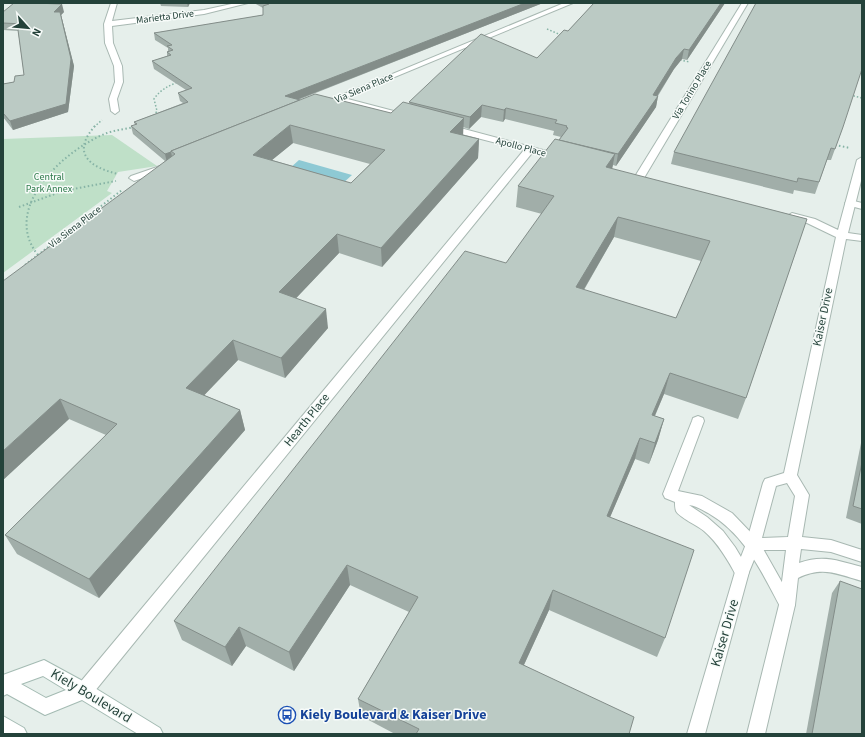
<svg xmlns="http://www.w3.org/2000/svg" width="865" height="737" font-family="'Source Sans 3',sans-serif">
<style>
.green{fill:#bfe0c8}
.water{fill:#8ec9d4}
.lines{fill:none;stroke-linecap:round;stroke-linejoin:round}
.service-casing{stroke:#a8b8b2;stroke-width:2}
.minor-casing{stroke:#a8b8b2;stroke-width:2}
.secondary-casing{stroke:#a4bbb3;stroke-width:2}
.path-far1{stroke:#86b3a5;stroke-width:1.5;stroke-dasharray:1.5 2;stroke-linecap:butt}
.path{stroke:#86b3a5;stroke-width:2;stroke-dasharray:1.5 2.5;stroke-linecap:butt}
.service{fill:#fff;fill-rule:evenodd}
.minor{fill:#fff;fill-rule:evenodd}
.secondary{fill:#fff;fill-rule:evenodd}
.wall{fill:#a1aea9;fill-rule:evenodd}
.shaded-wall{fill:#838d89}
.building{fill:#bbcac4;stroke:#838d89;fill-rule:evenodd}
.labels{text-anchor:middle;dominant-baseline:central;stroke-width:3;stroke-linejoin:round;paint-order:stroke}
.far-street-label{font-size:10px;fill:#24423a;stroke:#f7fbf9}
.far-park-label{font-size:10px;fill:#2d7a4b;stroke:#f7fbf9}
.street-label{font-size:12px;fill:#24423a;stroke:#f7fbf9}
.near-street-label{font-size:14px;fill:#24423a;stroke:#f7fbf9}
.near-transit-label{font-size:14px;font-weight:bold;fill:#164399;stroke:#f7fbf9;text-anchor:start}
</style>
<rect width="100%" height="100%" fill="#e6efeb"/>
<path class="green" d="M112 135 157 166 118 172 107 191 112 193 3 273V139Z"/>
<path class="water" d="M299 160 352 175 342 184 289 169Z"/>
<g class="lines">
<defs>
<g id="service">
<path d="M850 200 862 203V209L847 205 845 203Z"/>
<path d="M698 416 703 418 704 421 678 491 702 496 732 513 758 540 792 600 795 605 792 610 787 612 782 610C762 573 746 535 708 513 702 510 697 506 689 505L707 517 723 531 735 547 747 567 749 572 747 577 742 579 737 577C728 560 718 543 704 531 698 526 679 517 676 511 675 508 675 505 675 502L665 498 663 494 692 421 693 418Z"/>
</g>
<g id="minor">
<path d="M111 3H117L112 21 204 10 236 3H248L204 14 112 26 113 43 122 66 123 82 117 99 119 111 115 114 111 111 109 99 115 82 114 66 105 43 104 24Z"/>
<path d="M564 3H573L344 98 409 115 410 117 409 119H403L333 101 332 99Z"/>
<path d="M742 3H748L644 178 639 181 636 180 634 178Z"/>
<path d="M449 125 562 155 564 157 559 160 532 153 90 697 84 699 78 697 76 691 78 685 524 150 446 130 445 128 446 126Z"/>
<path d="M862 157V177L848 233 862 235V241L846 239 797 475 809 495 802 537 831 540 862 550V562L831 552 801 549 799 563C824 554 838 561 862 567V581C837 574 823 566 798 578L795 605 765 734H747L779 605 786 550H758L749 572 705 734H687L735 572 746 544 763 483 765 479 784 473 836 237 807 223 789 218 787 216 792 213 815 219 838 230 857 160ZM787 483 795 496 788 537 762 538 776 486Z"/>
<path d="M163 165 168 168 166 170 134 181 129 178 131 176Z"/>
</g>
<g id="secondary">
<path d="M44 660 90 685 160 728 163 734H138L82 700 45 715 7 694 3 696V675ZM43 676 66 690 46 698 21 684Z"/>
<path d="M3 716 24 728 27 734H3Z"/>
</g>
</defs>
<use href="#service" class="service-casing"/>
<use href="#minor" class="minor-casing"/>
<use href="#secondary" class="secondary-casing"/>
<g class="path-far1">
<path d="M547 29 561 35"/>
<path d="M680 60 690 62"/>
<path d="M850 95 862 98"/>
<path d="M154 116 157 111 154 99C160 90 168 86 178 82"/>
<path d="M94 127 102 120"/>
</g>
<g class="path">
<path d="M95 126C71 153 89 167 118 174"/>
<path d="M835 145 850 148"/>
<path d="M19 207 63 191 116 181"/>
<path d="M38 255C0 208 65 149 107 133 116 130 125 129 134 127"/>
<path d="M25 265 122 190"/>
</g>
<use href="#service" class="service"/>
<use href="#minor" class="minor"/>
<use href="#secondary" class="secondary"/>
</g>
<g class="wall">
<path d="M160 3H190L188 7 161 6Z"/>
<path d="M254 3H543L298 100 391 113 410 104 409 102 537 58 568 31 594 3H725L687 60 682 59 674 69 658 96 656 107 616 166 613 165 612 169 807 219 746 398 738 419 664 394 655 416 664 419 658 440 649 464 635 459 610 517 665 638 657 657 549 610 524 665 629 734H395L361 716 358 699 409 612 350 585 294 671 246 646 232 666 182 640 174 621 506 263 542 214 516 207 518 186 559 140 561 137 553 135 554 131 505 119 503 122 481 117 469 129 463 127V135L479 139 478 158 382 267 339 253 296 298 328 328 285 378 238 360 204 395 240 410 245 430 99 598 17 554 5 535 106 435 69 419 3 480 165 161 133 134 131 126 135 125 134 122 183 103 180 101 178 93 186 90 154 69 152 61 167 56V52L168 51V48L155 40 154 33 263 15V8ZM293 143 370 164 351 183 272 160ZM614 237 701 261 676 318 584 290Z"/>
<path d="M3 12H64L61 15 74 66 68 112 13 130 3 117V84L14 82 24 75 18 31 3 30Z"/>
<path d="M843 127 831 160H827L815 194 794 190 793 194 671 164 674 152Z"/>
<path d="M862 438V524L846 518Z"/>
<path d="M840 581 862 734H806L832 593Z"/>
</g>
<g class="shaded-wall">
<path d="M187 3H190L188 7Z"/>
<path d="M525 3H543L286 104 285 96Z"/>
<path d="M721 3H725L687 60 689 50Z"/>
<path d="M62 4 64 12 61 15 74 66 68 112 13 130 10 121 54 12Z"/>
<path d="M684 49 682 59 674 69 652 104 658 96 656 107 616 166 618 154 653 95 676 58Z"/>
<path d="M482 105 481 117 469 129 470 117Z"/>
<path d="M506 108 505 119 503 122 504 110Z"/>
<path d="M464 118 463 136 450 132Z"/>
<path d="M290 125 293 143 256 173 253 155Z"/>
<path d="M479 139 478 158 382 267 381 248Z"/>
<path d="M171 152 173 161 167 163 165 154Z"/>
<path d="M615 154 611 174 606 167Z"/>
<path d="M618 217 614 237 573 308 576 287Z"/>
<path d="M337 234 339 253 283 312 279 292Z"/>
<path d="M326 309 328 328 285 378 281 358Z"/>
<path d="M233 340 238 360 192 408 186 388Z"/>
<path d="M670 373 664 394 646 436 652 415Z"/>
<path d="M60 399 69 419 3 480V451Z"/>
<path d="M240 410 245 430 99 598 89 579Z"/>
<path d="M664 419 658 440 649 464 655 443Z"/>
<path d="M640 438 635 459 602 536 607 516Z"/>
<path d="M347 565 350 585 294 671 289 652Z"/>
<path d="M553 590 549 610 516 682 519 663Z"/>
<path d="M239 627 246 646 232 666 225 647Z"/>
</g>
<g class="building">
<path d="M14 3H32L62 4 54 12H60L71 59 66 104 10 121 3 113V84L14 82 15 76 24 75 18 30 24 24 3 23V12Z"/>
<path d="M267 3H525L285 96 300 100 171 151V152L165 154 131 126 137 124 134 122 188 102 178 93 192 88 152 61 171 55 167 52 173 50 167 46 172 45 154 33 263 15V6L269 4Z"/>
<path d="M594 3H721L689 50 684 49 676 58 653 95 658 96 618 154 559 140 568 128 566 127 567 126 555 123 557 120 506 108 504 110 482 105 470 117 409 102 481 34 537 58 564 30 568 31Z"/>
<path d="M756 3H862V69L843 127 835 149 831 148 819 182 798 178 797 182 674 152Z"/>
<path d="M315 94 391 113 403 102 464 118 450 132 479 139 381 248 337 234 279 292 326 309 281 358 233 340 186 388 240 410 89 579 5 535 117 424 60 399 3 451V281L175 154 171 151ZM290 125 385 150 351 183 253 155Z"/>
<path d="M555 139 615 154 606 167 807 219 746 398 670 373 652 415 664 419 655 443 640 438 607 516 694 550 665 638 553 590 519 663 634 717 629 734H416L419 729 358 699 418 597 347 565 289 652 239 627 225 647 174 621 465 251 506 263 554 196 518 186ZM618 217 710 241 676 318 576 287Z"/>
<path d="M862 462V509L853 506Z"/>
<path d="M840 581 862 589V734H812Z"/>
</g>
<defs>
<symbol id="bus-ring" viewBox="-11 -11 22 22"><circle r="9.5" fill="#f7fbf9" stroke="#1a4fb4" stroke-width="1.5"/><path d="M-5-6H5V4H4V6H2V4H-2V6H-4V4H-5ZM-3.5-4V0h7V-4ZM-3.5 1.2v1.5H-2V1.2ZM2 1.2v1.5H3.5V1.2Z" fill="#1a4fb4"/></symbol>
</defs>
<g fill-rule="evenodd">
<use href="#bus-ring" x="277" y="705" width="20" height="20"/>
</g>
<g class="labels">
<g class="far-street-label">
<text transform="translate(165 17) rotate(-7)">Marietta Drive</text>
<text transform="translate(364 88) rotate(-23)">Via Siena Place</text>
<text transform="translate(692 90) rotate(-59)">Via Torino Place</text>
<text transform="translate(521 147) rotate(15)">Apollo Place</text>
<text transform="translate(75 227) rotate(-37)">Via Siena Place</text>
</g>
<g class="far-park-label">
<text x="49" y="177">Central<tspan x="49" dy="12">Park Annex</tspan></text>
</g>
<g class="street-label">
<text transform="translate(823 317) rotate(-78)">Kaiser Drive</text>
<text transform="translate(307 420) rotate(-51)">Hearth Place</text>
</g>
<g class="near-street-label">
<text transform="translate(725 633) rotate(-74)">Kaiser Drive</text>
<text transform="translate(91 696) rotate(31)">Kiely Boulevard</text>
</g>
<g class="near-transit-label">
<text x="300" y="715">Kiely Boulevard &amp; Kaiser Drive</text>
</g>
</g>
<rect width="865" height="737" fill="none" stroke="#24423a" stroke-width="8"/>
<g transform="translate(28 28) rotate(117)" stroke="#f7fbf9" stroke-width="3" paint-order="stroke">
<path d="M0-3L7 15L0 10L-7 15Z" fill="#24423a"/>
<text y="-6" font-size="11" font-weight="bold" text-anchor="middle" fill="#24423a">N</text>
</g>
</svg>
